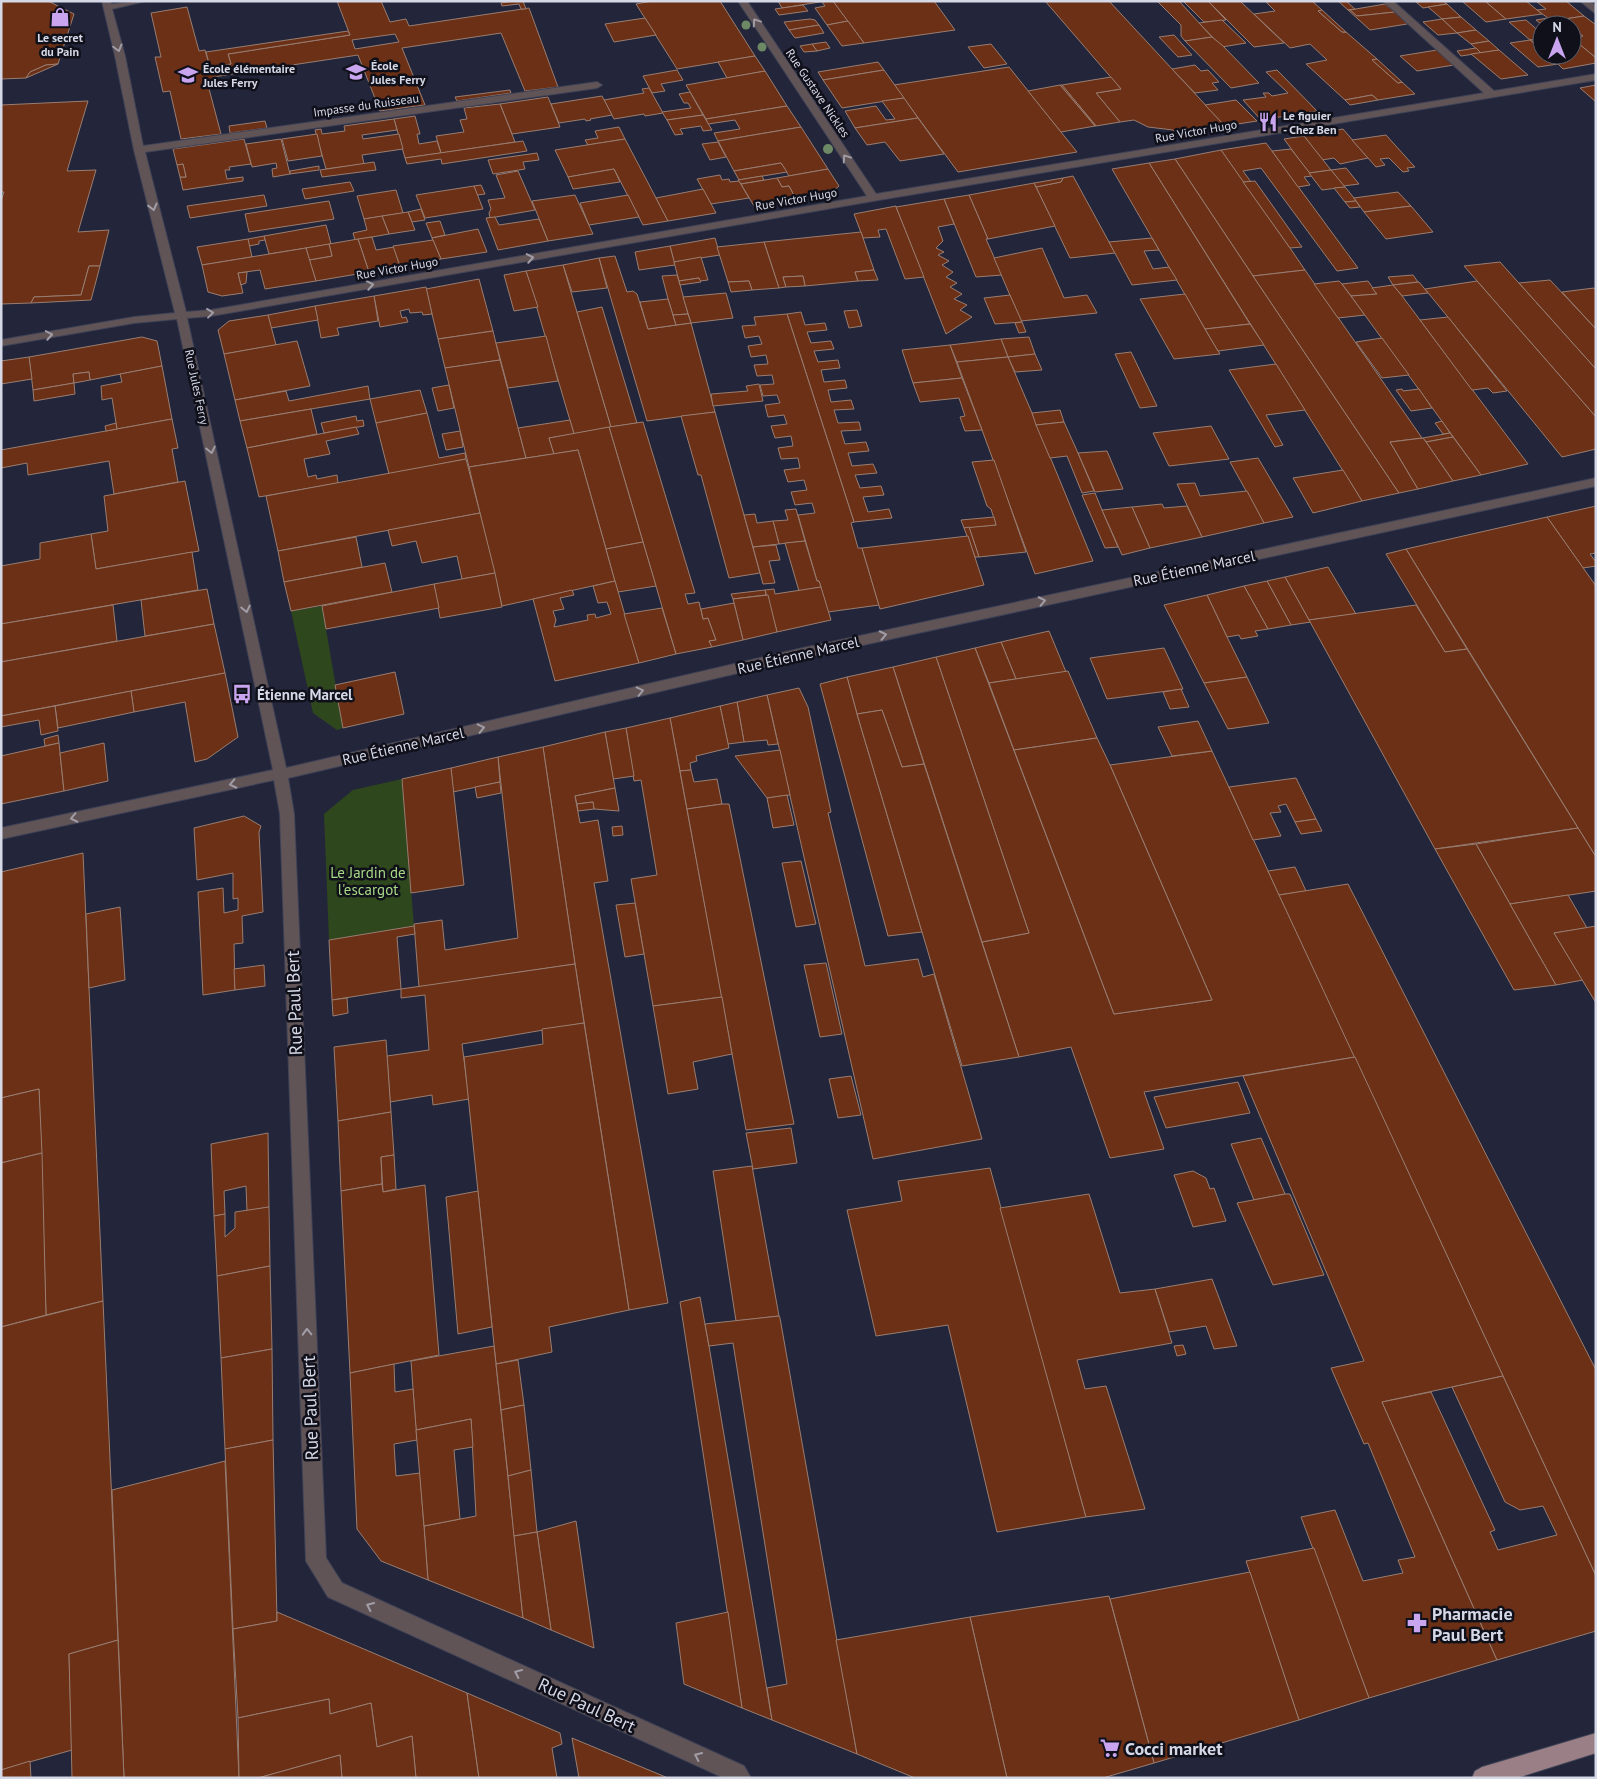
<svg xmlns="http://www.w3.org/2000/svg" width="1597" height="1779" font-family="'PT Sans',sans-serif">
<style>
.green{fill:#2f471c}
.building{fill:#6b3015;stroke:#997d71;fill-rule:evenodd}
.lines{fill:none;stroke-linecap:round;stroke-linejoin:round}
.minor-casing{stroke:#3f4256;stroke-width:2}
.major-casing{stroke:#3f4256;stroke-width:2}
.minor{fill:#615457;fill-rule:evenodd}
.major{fill:#9a8086;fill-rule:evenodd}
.tree{fill:#6d8864}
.oneway{stroke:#a19da6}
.labels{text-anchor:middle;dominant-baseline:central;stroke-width:5;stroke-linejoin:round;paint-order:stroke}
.far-poi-label{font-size:12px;font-weight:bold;fill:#d5d8e6;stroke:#0f101a;text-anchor:start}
.far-street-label{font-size:12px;fill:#d5d8e6;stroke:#0f101a}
.street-label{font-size:15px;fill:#d5d8e6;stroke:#0f101a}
.poi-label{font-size:15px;font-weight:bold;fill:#d5d8e6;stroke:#0f101a;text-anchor:start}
.park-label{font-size:15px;fill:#a9d986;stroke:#0f101a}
.near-street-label{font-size:18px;fill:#d5d8e6;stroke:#0f101a}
.near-poi-label{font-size:18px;font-weight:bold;fill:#d5d8e6;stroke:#0f101a;text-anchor:start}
</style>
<rect width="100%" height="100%" fill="#23263b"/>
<g class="green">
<path d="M322 606 343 728 337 730 313 713 291 611Z"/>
<path d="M402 779 414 926 329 940 324 814 353 790Z"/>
</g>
<g class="building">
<path d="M1 1H48L74 14 58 64 46 65 30 72 26 78 1 79Z"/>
<path d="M337 1H381L390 22 406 19 409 26 529 8 558 87 525 91 501 33 402 48 425 105 380 111 358 55 213 77 215 84 208 85 221 134 181 139 170 91 163 92 155 57H161L151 13 187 7 199 51 205 50 210 67 231 64 228 54 350 35ZM395 34 399 42 355 49 352 40Z"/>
<path d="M514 1H523L526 9H521L519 4 502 6 501 3Z"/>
<path d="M652 1H720L755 56 677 69 636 4Z"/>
<path d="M778 1H826L782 8Z"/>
<path d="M833 1 848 21 827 25 815 8 825 6 822 2Z"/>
<path d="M833 1H934L955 30 864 43Z"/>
<path d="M1045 1H1109L1225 126 1177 135 1173 130 1148 127 1134 120 1120 122 1096 93 1121 89Z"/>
<path d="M1157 1H1179L1212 37 1185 41 1181 36V25Z"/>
<path d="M1183 1H1208L1226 20 1204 22Z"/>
<path d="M1208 1H1240L1284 43 1254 47Z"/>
<path d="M1265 1H1312L1322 10 1318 11 1342 32H1346L1377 59 1372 60 1398 83 1402 82 1415 94 1378 100 1372 95 1345 100 1306 64 1327 60 1310 44 1290 48 1254 14 1275 11Z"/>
<path d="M1338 1H1346L1355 9 1348 10Z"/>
<path d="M1443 1 1447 4 1423 8 1416 2Z"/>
<path d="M1462 1H1485L1506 19 1486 22Z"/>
<path d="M1485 1H1526L1542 14 1506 19Z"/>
<path d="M1566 1 1584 16 1552 21 1537 10 1546 9 1537 2Z"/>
<path d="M1385 4 1395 12 1357 16 1350 10Z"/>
<path d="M1447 4 1461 17 1442 19 1428 7Z"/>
<path d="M803 5 808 11 779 15 775 9Z"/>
<path d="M1322 10 1346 32H1342L1318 11Z"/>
<path d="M1348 10H1350L1357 16 1395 12 1407 24 1370 30Z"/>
<path d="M1584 16 1596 25V58L1572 38 1583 36 1572 28V25H1556L1552 21Z"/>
<path d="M1461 17 1476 30 1457 33 1442 19Z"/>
<path d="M645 18 656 35 614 42 605 24Z"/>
<path d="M1548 18 1556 25H1542L1536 20Z"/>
<path d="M810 19 815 20 819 25 789 30 784 22Z"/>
<path d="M1442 19 1457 33 1438 35 1423 22Z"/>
<path d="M1222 20 1246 43 1222 47 1199 23Z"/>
<path d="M1526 20 1542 34V39L1530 40 1509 22Z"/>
<path d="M848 21 864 43 842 46 827 25Z"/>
<path d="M819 25 824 33 795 38 789 30Z"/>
<path d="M1476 30 1489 41 1471 44 1457 33Z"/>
<path d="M348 31 350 35 228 54 231 64 210 67 206 52Z"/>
<path d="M1174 35 1192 55 1178 57 1159 37Z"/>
<path d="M1212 37 1223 46 1259 83 1231 88 1185 41Z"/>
<path d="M1572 38 1596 58V63L1563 69 1552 58 1562 57 1557 55H1572Z"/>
<path d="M1542 39V50L1530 40Z"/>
<path d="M1530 40 1542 50V55H1548L1558 64 1538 67 1510 43Z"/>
<path d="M1489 41 1499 50 1481 53 1471 44Z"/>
<path d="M826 42 830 48 817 51 812 44Z"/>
<path d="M812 44 817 51 804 52 800 46Z"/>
<path d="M991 44 1007 64 984 68 968 47Z"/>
<path d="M1476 48 1481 53 1461 56 1457 51Z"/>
<path d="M1437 50 1454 65 1417 71 1400 56Z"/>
<path d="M1499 50 1528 75 1501 79 1471 54Z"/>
<path d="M755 56 765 71 727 78 718 62Z"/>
<path d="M1377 59 1402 82 1398 83 1372 60Z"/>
<path d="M878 62 884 70 823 80 818 72Z"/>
<path d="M58 64 26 78 30 72 46 65Z"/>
<path d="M1195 65 1201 71 1208 70 1219 82 1212 83 1218 90 1195 93 1172 69Z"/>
<path d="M1009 67 1077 152 958 172 894 85Z"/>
<path d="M677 70 683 80 661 84 665 91 652 93 643 76Z"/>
<path d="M884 70 904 98 842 108 823 80Z"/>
<path d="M1277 70 1317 111 1261 120 1243 100 1266 97 1263 93H1269L1272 96 1288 93 1266 72Z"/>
<path d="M765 71 787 106 706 119 686 85Z"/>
<path d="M1111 77 1121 89 1096 93 1120 122 1096 126 1062 85Z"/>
<path d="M1060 85H1062L1096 126H1095Z"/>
<path d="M1060 85 1095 126 1061 132 1028 91Z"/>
<path d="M1596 85V102L1580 88Z"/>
<path d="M649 88 663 113 645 116 644 114 614 119 604 100 644 93 642 89Z"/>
<path d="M510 90 511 93 457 101 455 97Z"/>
<path d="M690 92 703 115 667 120 662 112 691 108 688 103H684L679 94Z"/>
<path d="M1372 95 1378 100 1350 105 1345 100Z"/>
<path d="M602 96 612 115 590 119 591 120 586 121 585 119 559 123 551 104Z"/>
<path d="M548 97 560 127 512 134 500 104Z"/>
<path d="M904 98 918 118 855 128 845 111 876 106 886 120 895 119 882 101Z"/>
<path d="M1236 100 1257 121 1225 126 1205 105Z"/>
<path d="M88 101 67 171 96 170 78 232 109 230 100 266H89L81 295 34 297 31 303 1 304V201L4 192H1V105Z"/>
<path d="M500 104 515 142 441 153 436 136 464 132 460 120 467 119 464 108Z"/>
<path d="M787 106 801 127 718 141 714 133 740 129 735 120 708 124 706 119Z"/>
<path d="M703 115 712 130 703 131 701 126 680 129 683 134 675 135 667 120Z"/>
<path d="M415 116 420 134H417L419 144 437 141 441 153 405 158 394 119Z"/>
<path d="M918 118 944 154 900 161 885 142 867 145 855 128Z"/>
<path d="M394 119 397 130 362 135 363 139 399 134 403 149 362 155 364 164 326 169 315 130 321 129 322 134 345 131 344 126Z"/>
<path d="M265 121 267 128 230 133 229 126Z"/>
<path d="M619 127 625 139 588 145 585 140 598 138 595 131Z"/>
<path d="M801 127 828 169 789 176 781 163 734 171 718 141Z"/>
<path d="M1343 129 1368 158 1340 164 1334 158 1322 160 1304 136Z"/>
<path d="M317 134 322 156 288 161 282 139Z"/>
<path d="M1386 135 1413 165 1415 167 1407 168 1409 171 1403 172 1389 158 1380 159 1385 165 1376 167 1352 140Z"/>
<path d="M1304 136 1331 170 1309 173 1284 139Z"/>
<path d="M244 139 251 164 229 167 230 170H225L227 179 243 177V181L183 190 180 177H186L183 164 177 165 173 149Z"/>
<path d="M281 139 290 174 273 177 272 169 277 168 276 163 252 167 246 144Z"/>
<path d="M625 139 656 198 668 221 643 225 614 169 568 177 555 150Z"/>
<path d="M523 141 527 151 442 164 441 159 407 164 405 158Z"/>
<path d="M718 142 726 157 710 160 702 144Z"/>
<path d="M1266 143 1272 151 1358 268 1337 271 1261 168 1243 171 1251 182H1243L1221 150Z"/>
<path d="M1291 149 1312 176 1304 177 1310 185 1298 187 1272 151Z"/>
<path d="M1221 150 1290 248 1305 270 1253 276 1175 159Z"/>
<path d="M537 153 539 160 523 162 525 169 493 174 488 160Z"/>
<path d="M1175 159 1253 276 1399 493 1362 501 1149 163Z"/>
<path d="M374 162 376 170 322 177 320 170Z"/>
<path d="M781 163 787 172 739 180 734 171Z"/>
<path d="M1149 163 1250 324 1205 329 1112 169Z"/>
<path d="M183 164 186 177H180L177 165Z"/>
<path d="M319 166V170L290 174V171Z"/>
<path d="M1346 168 1359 184 1343 186 1331 170Z"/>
<path d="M614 169 620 182 573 189 568 177Z"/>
<path d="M828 169 839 186 831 193 796 199 789 186 782 187 777 178Z"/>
<path d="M1331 170 1345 187 1322 190 1309 173Z"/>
<path d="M518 171 535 210 490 218 489 213 491 209 488 200 505 198 496 175Z"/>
<path d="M720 175 722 180 729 179 730 182 739 181 749 198 711 204 697 179Z"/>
<path d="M762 176 764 180 741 184 738 180Z"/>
<path d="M1073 176 1115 253 1070 258 1036 187 1061 182 1063 178Z"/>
<path d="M777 178 782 187 789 186 796 199 754 206 741 184Z"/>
<path d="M1063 178 1061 182 1036 187 1034 183Z"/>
<path d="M1255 181 1302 247 1290 248 1243 182Z"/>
<path d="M350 182 354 191 305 199 302 189Z"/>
<path d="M1034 183 1055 226 988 239 969 195Z"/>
<path d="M481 185 485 194 477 195 474 186Z"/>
<path d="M474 186 483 209 425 218 416 195Z"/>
<path d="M1345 187 1354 198 1356 201 1345 202 1334 188Z"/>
<path d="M703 189 716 213 668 221 656 198Z"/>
<path d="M396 190 403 213 364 219 357 196Z"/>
<path d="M1398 192 1411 206 1364 212 1354 198Z"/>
<path d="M264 195 267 206 190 218 187 206Z"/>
<path d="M575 195 593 234 548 241 532 201Z"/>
<path d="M628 195 639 217 589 225 580 203Z"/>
<path d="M969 195 988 239H986L1002 275 976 277 944 199Z"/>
<path d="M944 199 954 224 938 227 943 241 936 248 944 252 938 255 949 261 942 265 953 272 946 277 957 283 950 287 962 294 954 299 967 305 960 310 972 317 946 334 896 207Z"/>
<path d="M329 201 334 219 249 232 245 214Z"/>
<path d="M1356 201 1360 207 1350 208 1345 202Z"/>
<path d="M896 206V207L924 277 905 279 886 229 878 230 880 237 863 238 854 214Z"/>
<path d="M1411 206 1433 232 1386 239 1364 212Z"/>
<path d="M421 209 425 220 412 222 408 212Z"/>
<path d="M408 212 415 230 389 234 382 216Z"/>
<path d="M382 216 389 234 355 240 353 233 367 230 364 219Z"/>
<path d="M495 217 499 225 539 219 548 241 498 250 486 218Z"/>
<path d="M440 221 445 235 432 238 426 223Z"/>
<path d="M326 225 331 244 269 254 264 236Z"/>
<path d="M478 229 487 252 441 259 432 238Z"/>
<path d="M861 232 874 270 855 272 858 281 805 286 803 276 783 277 786 287 779 288 764 242Z"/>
<path d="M264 236 265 240 259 241V244L249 246 248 239Z"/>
<path d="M372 237 376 250 394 247 400 266 369 272 358 239Z"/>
<path d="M715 238 720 255 674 262 670 246Z"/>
<path d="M1152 238 1159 250 1144 251 1153 269 1169 267 1177 280 1132 285 1109 242Z"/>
<path d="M248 239 252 257 202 265 197 247Z"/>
<path d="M358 239 369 272 316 281 309 260 332 256 329 244Z"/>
<path d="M433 240 441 259 400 266 393 246Z"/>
<path d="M764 242 779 288 752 290 749 281 728 282 717 247Z"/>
<path d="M329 244 332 256 309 260 306 248Z"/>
<path d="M670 246 675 265 639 270 635 252Z"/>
<path d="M306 248 316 281 265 289 260 270 238 273 243 293 222 296 208 292 202 265Z"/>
<path d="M1042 248 1064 298 1087 295 1097 313 1021 321 994 258Z"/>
<path d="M615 256 627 292 633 291 637 294 648 329 691 323 715 412 647 421 599 258Z"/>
<path d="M701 257 708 280 700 281 699 278 679 281 674 262Z"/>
<path d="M599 258 607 288 572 292 563 265Z"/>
<path d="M1500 262 1596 369V417L1464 266Z"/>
<path d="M563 265 611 427 574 434 526 271Z"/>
<path d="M89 266H100L91 300 31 303 34 297 81 295Z"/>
<path d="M874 270 878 280 858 281 855 272Z"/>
<path d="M1305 270 1422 438 1390 442 1418 489 1399 493 1253 276Z"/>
<path d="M526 271 538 307 514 311 504 275Z"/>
<path d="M247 272 246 283 241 285 238 273Z"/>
<path d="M677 275 679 281 688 314 673 315 668 299 662 276Z"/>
<path d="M1413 275 1418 282 1393 285 1388 277Z"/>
<path d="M803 276 805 286 786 287 783 277Z"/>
<path d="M699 278 701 282 680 285 679 281Z"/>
<path d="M479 279 493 331 438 339 426 289Z"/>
<path d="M1550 280 1596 329V369L1519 283Z"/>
<path d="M749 281 752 290 731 292 728 282Z"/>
<path d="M1339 281 1342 284 1365 315 1338 318 1314 284Z"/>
<path d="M1368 281 1377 294 1351 296 1342 284Z"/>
<path d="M1477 281 1596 417V449L1562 457 1425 289Z"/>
<path d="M1419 282 1428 293 1402 296 1393 285Z"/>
<path d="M1393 285 1402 296 1528 464 1481 475 1351 296 1377 294 1372 288Z"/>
<path d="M426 287 432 314 423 315 422 312 410 313 409 309 400 311 402 318 406 317 408 322 380 327 374 296Z"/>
<path d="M1594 288 1596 290V329L1562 292Z"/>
<path d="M726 293 733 318 691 323 683 297Z"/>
<path d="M1185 294 1205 329 1220 354 1174 359 1140 299Z"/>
<path d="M1010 295 1022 322 995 324 984 298Z"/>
<path d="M374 296 378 321 337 328 339 335 321 338 315 306Z"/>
<path d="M668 299 676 325 648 329 640 302Z"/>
<path d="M315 306 318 320 271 328 268 315Z"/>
<path d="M602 307 637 423 611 427 577 312Z"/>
<path d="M857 310 862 326 849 328 844 311Z"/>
<path d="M801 312 805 325 825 323 827 330 807 332 811 343 831 341 834 349 814 351 818 362 838 360 840 368 821 370 824 382 845 380 847 388 828 390 831 402 851 400 854 409 834 410 838 423 859 422 861 430 841 431 845 444 866 442 869 451 848 453 852 466 873 464 877 473 855 475 860 488 881 486 884 495 863 497 868 512 889 509 892 518 854 522 787 314Z"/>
<path d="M688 314 691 323 676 325 673 315Z"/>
<path d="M787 314 854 522 851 523 858 548H862L879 605 828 612 819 581H817L798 515 815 513 812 503 795 505 791 492 807 490 804 480 788 482 784 470 800 468 798 458 781 459 778 448 793 446 791 436 775 438 771 426 787 424 784 415 768 417 765 405 780 403 777 395 763 396 760 385 774 384 772 375 757 376 754 365 768 364 766 355 751 357 748 346 762 344 759 336 745 338 742 326 756 325 754 317Z"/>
<path d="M268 315 276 345 224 354 218 330 229 321Z"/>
<path d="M1448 317 1507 391 1493 393 1488 388 1472 390 1420 320Z"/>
<path d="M1022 322 1026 332 1019 333 1015 323Z"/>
<path d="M1250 324 1264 345 1218 351 1205 329Z"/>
<path d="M493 331 500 360 445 368 438 339Z"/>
<path d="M546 336 558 381 508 388 496 343Z"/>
<path d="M142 337 157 341 162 366 90 380 89 372 73 374 74 383 33 390 29 357Z"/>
<path d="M1029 337 1035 354 1008 357 1001 339Z"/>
<path d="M1382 338 1409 375 1382 378 1356 342Z"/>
<path d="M1001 339 1008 357 957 362 950 345Z"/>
<path d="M297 341 310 386 235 400 224 354Z"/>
<path d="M950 345 962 378 913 383 902 350Z"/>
<path d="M1131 352 1157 406 1140 408 1115 354Z"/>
<path d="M1035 354 1042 370 1015 372 1008 357Z"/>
<path d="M29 357 32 379 1 384V361Z"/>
<path d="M1008 357 1032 413 1093 561 1035 574 957 362Z"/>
<path d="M500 360 526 458 469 467 445 368Z"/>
<path d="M1276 364 1305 410 1266 415 1283 445 1275 447 1229 370Z"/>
<path d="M162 366 172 419 117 429 112 398 102 400 101 386 122 382 120 374Z"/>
<path d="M89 372 90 380 74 383 73 374Z"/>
<path d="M962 378 982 430 965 431 960 417 965 416 959 398 920 402 913 383Z"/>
<path d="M74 383 75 394 34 401 33 390Z"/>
<path d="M759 384 763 401 713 406 711 394 748 391 746 386Z"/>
<path d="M449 385 454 408 438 411 432 388Z"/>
<path d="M368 386 370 399 240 421 235 400 286 391 289 401Z"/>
<path d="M1402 389 1403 391 1419 389 1432 408 1411 411 1396 390Z"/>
<path d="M420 390 427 413 376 423 370 399Z"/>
<path d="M311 409 317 434 247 448 240 421Z"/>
<path d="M1060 410 1064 422 1036 425 1032 413Z"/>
<path d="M715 412 744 515 760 573 729 578 701 475H698L681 416Z"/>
<path d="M427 413 439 458 465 453 466 459 389 474 376 423Z"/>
<path d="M356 416 357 421 363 420 364 426 324 433 321 423Z"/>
<path d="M172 419 178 448 172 449 178 482 114 494 109 461 28 475 27 463 1 468V450Z"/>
<path d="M570 420 574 434 549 438 554 454 526 458 518 428Z"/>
<path d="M1442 421 1450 433 1443 434 1435 423Z"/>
<path d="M643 422 695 593 685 594 688 604 699 602 703 619 708 618 716 640 709 641 712 647 676 654 609 427Z"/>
<path d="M1064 422 1078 453 1094 491 1082 493 1067 456 1050 458 1036 425Z"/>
<path d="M116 423 117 429 106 431 105 426Z"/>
<path d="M1211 426 1229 459 1169 466 1153 433Z"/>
<path d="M356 427 359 434 326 441 330 454 304 459 308 477 316 475 317 479 337 475 338 483 259 497 247 448Z"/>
<path d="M609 427 643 542 606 549 578 450 554 454 549 438Z"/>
<path d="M460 431 463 447 446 450 442 434Z"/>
<path d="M1450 433 1453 437 1426 442 1423 438Z"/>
<path d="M1453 437 1481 475 1453 481 1426 442Z"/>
<path d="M1423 438 1426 442 1453 481 1418 489 1390 442Z"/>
<path d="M578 450 615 581 502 606 469 467Z"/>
<path d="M1107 451 1123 489 1095 492 1078 453Z"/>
<path d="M1258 458 1293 517 1264 523 1230 462Z"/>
<path d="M466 459 480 513 278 551 266 496Z"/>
<path d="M994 460 1026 552 979 557 969 527 996 525 991 509 987 506 972 462Z"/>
<path d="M1343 470 1362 501 1313 513 1293 478Z"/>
<path d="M185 481 199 551 96 569 91 534 108 531 104 496Z"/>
<path d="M1195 483 1200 496 1247 491 1264 523 1202 537 1177 484Z"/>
<path d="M1095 493 1102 510 1118 547 1105 548 1082 495Z"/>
<path d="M1162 504 1164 508 1187 506 1202 537 1150 548 1132 507Z"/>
<path d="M1596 506V553L1590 554 1596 562V566L1583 568 1547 517Z"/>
<path d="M1132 507 1150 548 1122 555 1102 510Z"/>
<path d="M796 509 805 541 779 544 773 521 788 520 785 510Z"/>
<path d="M480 513 495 573 462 579 457 556 422 563 416 541 392 546 388 530Z"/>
<path d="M755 514 757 523 773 521 779 544 753 547 744 515Z"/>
<path d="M994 517 996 525 964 528 961 520Z"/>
<path d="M1547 517 1596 586V857L1406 549Z"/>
<path d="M969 527 979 557H975L964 528Z"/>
<path d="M91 534 96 569 192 552 198 590 1 624V566L40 559V543Z"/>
<path d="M968 536 984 585 880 609 862 548Z"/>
<path d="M356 537 362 567 284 582 278 551Z"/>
<path d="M805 541 817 581H819L821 587 799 591 785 543Z"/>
<path d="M643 542 656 586 618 592 606 549Z"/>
<path d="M776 545 780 560 769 561 775 583 763 584 753 547Z"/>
<path d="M1406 549 1467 649 1445 652 1386 554Z"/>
<path d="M385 563 392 592 291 611 284 582Z"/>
<path d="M1328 567 1356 614 1309 620 1285 577Z"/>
<path d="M495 573 502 607 440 618 434 584Z"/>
<path d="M1285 577 1309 620 1311 622 1291 625 1267 581Z"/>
<path d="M615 581 639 663 555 681 533 599 572 590 574 595 560 598 564 609 553 611 556 620 554 627 588 620 587 615 595 614 596 618 611 614 607 602 598 603 593 586Z"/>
<path d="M1267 581 1291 625 1268 629 1244 586Z"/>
<path d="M434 584 439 608 326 629 322 606Z"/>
<path d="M1244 586 1268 629 1255 631 1258 636 1241 639 1239 635 1227 637 1207 595Z"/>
<path d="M821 587 831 620 777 632 765 590 774 589 775 594Z"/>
<path d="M207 589 214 624 145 636 141 600Z"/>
<path d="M765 590 766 595 733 599 731 594Z"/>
<path d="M768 595 777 632 743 640 733 599Z"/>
<path d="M1207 595 1227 637 1247 677 1204 683 1164 605Z"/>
<path d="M734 603 743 640 712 647 709 641 716 640 708 618 703 619 701 609Z"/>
<path d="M113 605 117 641 1 662V624Z"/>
<path d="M1416 605 1445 652 1467 649 1578 828 1435 849 1309 620Z"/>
<path d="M662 608 676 654 639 663 624 614Z"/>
<path d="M214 624 225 673 1 716V662Z"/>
<path d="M1049 631 1066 672 1016 679 1001 642Z"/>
<path d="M1001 642 1016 679 989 683 975 648Z"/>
<path d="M975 648 1114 1014 1212 1000 1110 765 1212 751 1355 1057 1144 1092 1164 1149 1110 1158 1071 1047 1019 1057 982 942 1029 933 936 657Z"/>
<path d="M1164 648 1183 689 1107 699 1090 658Z"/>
<path d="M936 657 1029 933 982 942 893 667Z"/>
<path d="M893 667 924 764 902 767 882 710 857 714 847 677Z"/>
<path d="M1068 671 1097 738 1014 750 989 683Z"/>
<path d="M395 672 404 714 343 728 335 685Z"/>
<path d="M225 673 238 737 207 759 195 762 185 702 134 712 131 691Z"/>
<path d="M847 677 857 714 922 932 888 936 820 684Z"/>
<path d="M1247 677 1269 723 1228 729 1204 683Z"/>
<path d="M799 688 808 707 831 812 828 813 865 966 918 959 923 977 934 974 982 1139 873 1159 767 695Z"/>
<path d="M1181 689 1189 707 1170 709 1163 692Z"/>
<path d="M131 691 134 712 58 728 55 706Z"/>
<path d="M767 695 778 744 768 745 767 740 744 742 737 702Z"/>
<path d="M737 702 744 742 728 744 720 706Z"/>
<path d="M55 706 58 731 41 735 39 720 1 727V716Z"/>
<path d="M720 706 729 748 696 756 697 761 690 763 691 770 680 771 670 718Z"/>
<path d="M882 710 902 767 924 764 1019 1057 962 1066 857 714Z"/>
<path d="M670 718 722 997 653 1006 631 879 657 875 641 780 634 781 626 728Z"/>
<path d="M1198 721 1212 751 1172 756 1158 727Z"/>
<path d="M626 728 634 776 613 779 605 732Z"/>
<path d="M605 732 615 788 575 796 580 823 598 820 608 881 594 883 668 1303 629 1310 575 964 543 747Z"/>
<path d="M58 735 59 743 45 746 44 739Z"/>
<path d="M1097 738 1110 765 1212 1000 1114 1014 1014 750Z"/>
<path d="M59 743 64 791 1 804V756Z"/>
<path d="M104 743 108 781 64 791 60 753Z"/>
<path d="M543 747 575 964 419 987 414 924 442 920 445 950 518 938 498 757Z"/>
<path d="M780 750 790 795 767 798 735 756Z"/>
<path d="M498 757 500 782 453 792 451 768Z"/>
<path d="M451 768 464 885 411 893 402 779Z"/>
<path d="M691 770 694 782 717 779 722 804 687 809 680 771Z"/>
<path d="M1296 778 1316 819 1295 822 1286 804 1278 806 1281 812 1270 813 1281 836 1253 840 1229 787Z"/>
<path d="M500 782 501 793 477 798 475 787Z"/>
<path d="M615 788 619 811 594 809 593 802 577 804 575 796Z"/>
<path d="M787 795 794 825 773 828 767 798Z"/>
<path d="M593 802 594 809 578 811 577 804Z"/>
<path d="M722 804H729L794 1124 746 1130 687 809Z"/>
<path d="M244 816 261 826 259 832 263 912 242 916 243 943 234 944 235 990 203 995 198 892 223 888 224 913 238 910V898L233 899V873L197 880 194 828Z"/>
<path d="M1316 819 1322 831 1301 834 1295 822Z"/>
<path d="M622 826 623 835 613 836 612 827Z"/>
<path d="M1578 828 1596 857V891L1510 904 1476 844Z"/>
<path d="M1476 844 1510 904 1556 985 1514 990 1435 849Z"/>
<path d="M83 853 103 1301 46 1315 39 1089 1 1098V872Z"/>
<path d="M801 861 816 924 796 927 782 863Z"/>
<path d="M1295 867 1306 891 1279 895 1268 871Z"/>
<path d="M1348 884 1596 1370V1576L1279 895Z"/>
<path d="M1568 895 1587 928 1554 933 1583 980 1556 985 1510 904Z"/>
<path d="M635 903 644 954 625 957 616 905Z"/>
<path d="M120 907 125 980 89 988 86 914Z"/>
<path d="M414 926 415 934 397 937 401 989 332 1000 329 940Z"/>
<path d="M1596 926V1003L1554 933Z"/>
<path d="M826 963 842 1034 820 1037 804 965Z"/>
<path d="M575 964 584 1023 462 1044 469 1099 433 1105 432 1095 390 1102 387 1056 429 1050 425 995 401 998V989Z"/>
<path d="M264 965 265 986 235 990 234 969Z"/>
<path d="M722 997 732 1054 693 1062 698 1089 668 1094 653 1006Z"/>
<path d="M347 998 348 1013 333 1016 332 1000Z"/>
<path d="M584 1023 629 1310 549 1327 552 1352 496 1364 464 1057 543 1044 542 1029Z"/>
<path d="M386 1040 391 1112 338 1121 334 1047Z"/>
<path d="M1355 1057 1503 1376 1382 1402 1497 1660 1369 1698 1301 1517 1335 1510 1363 1581 1403 1573 1398 1560 1415 1557 1368 1443 1364 1444 1331 1368 1364 1361 1243 1076Z"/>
<path d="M851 1076 861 1115 838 1118 829 1079Z"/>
<path d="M1238 1082 1250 1113 1166 1128 1154 1097Z"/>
<path d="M39 1089 42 1153 1 1163V1098Z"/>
<path d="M391 1112 394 1155 381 1157 382 1184 341 1191 338 1121Z"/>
<path d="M791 1128 797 1163 753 1169 746 1133Z"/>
<path d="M268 1133 269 1207 247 1211 246 1186 224 1191 225 1214 214 1216 211 1144Z"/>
<path d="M1261 1138 1285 1194 1254 1200 1231 1144Z"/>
<path d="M42 1153 46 1315 1 1327V1163Z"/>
<path d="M394 1155 396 1189 383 1192 381 1157Z"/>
<path d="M752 1166 779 1316 736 1321 713 1171Z"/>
<path d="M990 1168 1086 1517 997 1532 948 1325 876 1336 847 1210 902 1201 898 1181Z"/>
<path d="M1193 1171 1206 1178 1210 1189 1214 1188 1226 1221 1193 1227 1174 1175Z"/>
<path d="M382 1184 383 1192 425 1185 439 1355 350 1373 341 1191Z"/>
<path d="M478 1191 492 1327 458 1334 446 1197Z"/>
<path d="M1089 1194 1120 1293 1155 1289 1172 1343 1077 1360 1085 1389 1106 1386 1145 1509 1086 1517 1000 1208Z"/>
<path d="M1285 1194H1290L1324 1275 1273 1285 1237 1203Z"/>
<path d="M269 1207 270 1266 217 1276 214 1216 225 1214V1237L235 1228V1212Z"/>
<path d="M270 1266 272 1349 221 1358 217 1276Z"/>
<path d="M1212 1279 1237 1346 1214 1349 1206 1326 1169 1332 1155 1289Z"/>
<path d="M700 1297 709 1346 772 1720 742 1708 680 1302Z"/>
<path d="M103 1301 118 1640 69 1654 72 1750 1 1770V1327Z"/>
<path d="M779 1316 780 1318 857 1754 772 1720 767 1688 787 1684 733 1343 709 1346 705 1324Z"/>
<path d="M1183 1345 1186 1354 1177 1356 1174 1346Z"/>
<path d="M494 1346 496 1364 523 1618 428 1580 424 1526 476 1516 471 1419 416 1430 411 1361Z"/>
<path d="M272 1349 273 1440 225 1449 221 1358Z"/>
<path d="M518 1360 524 1405 501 1410 496 1364Z"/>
<path d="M394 1364 395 1392 413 1389 417 1440 394 1444 396 1476 420 1473 428 1580 381 1561 357 1529 350 1373Z"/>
<path d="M1503 1376 1596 1576V1631L1497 1660 1382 1402 1431 1392 1495 1530 1490 1532 1498 1550 1557 1535 1543 1506 1520 1510 1505 1502 1452 1387Z"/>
<path d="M524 1405 531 1470 508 1476 501 1410Z"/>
<path d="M471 1419 473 1447 454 1450 460 1519 424 1526 416 1430Z"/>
<path d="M273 1440 277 1621 233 1629 225 1449Z"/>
<path d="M225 1461 239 1778H124L112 1490Z"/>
<path d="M531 1470 537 1532 514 1536 508 1476Z"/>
<path d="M576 1521 594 1648 551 1630 537 1532Z"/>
<path d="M537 1532 551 1630 523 1618 514 1536Z"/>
<path d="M1314 1548 1369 1698 1299 1720 1246 1561Z"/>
<path d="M1250 1572 1299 1720 1154 1763 1110 1599Z"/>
<path d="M1109 1596 1154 1763 1103 1778H1007L970 1617Z"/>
<path d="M277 1612 467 1693 479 1778H416L412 1736 377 1747 371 1703 330 1714 329 1699 238 1718 233 1629 277 1621Z"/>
<path d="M728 1612 742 1708 684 1684 676 1623Z"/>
<path d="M970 1617 1007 1778H915L857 1754 836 1640Z"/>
<path d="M118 1640 124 1778H72L69 1654Z"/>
<path d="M467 1693 560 1733 562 1744 552 1748 557 1778H479Z"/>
<path d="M329 1699 330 1714 371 1703 377 1747 412 1736 416 1778H342L340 1755 258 1778H239L238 1718Z"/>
<path d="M572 1738 668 1778H579Z"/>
<path d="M340 1755 342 1778H258Z"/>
<path d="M30 1761 31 1778H1V1770Z"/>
</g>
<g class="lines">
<defs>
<g id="minor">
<path d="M102 1H111V4L146 1 112 9 125 56 143 146 597 82 602 85 597 88 145 152 186 312 211 310 867 196 738 1H747L876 194 1484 93 1383 1H1393L1494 91 1596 74V80L873 201 211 316 187 318 286 768 803 648 1596 478V486L803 658 288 778 294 814 326 1558 342 1583 744 1766 751 1778H724L328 1597 306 1561 280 814 274 780 1 839V828L273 770 177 319 134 323 1 346V340L134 317 175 313 134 150 115 56Z"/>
<path d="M1580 1H1590L1596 6V14Z"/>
</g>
<path id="major" d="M1596 1733V1753L1517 1778H1472L1475 1771 1482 1767Z"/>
</defs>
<use href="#minor" class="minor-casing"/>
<use href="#major" class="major-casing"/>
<use href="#minor" class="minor"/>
<use href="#major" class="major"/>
</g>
<g class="tree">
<circle cx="746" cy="25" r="4.5"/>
<circle cx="762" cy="47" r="4.5"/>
<circle cx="828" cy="149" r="5"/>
</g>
<defs><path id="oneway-chevron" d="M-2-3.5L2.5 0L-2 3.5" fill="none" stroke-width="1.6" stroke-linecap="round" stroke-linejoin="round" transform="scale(1.25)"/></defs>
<g class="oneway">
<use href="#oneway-chevron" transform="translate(756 22) rotate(-124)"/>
<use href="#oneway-chevron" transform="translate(118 48) rotate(75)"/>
<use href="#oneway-chevron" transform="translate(846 158) rotate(-124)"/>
<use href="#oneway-chevron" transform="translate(153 207) rotate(76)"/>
<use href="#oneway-chevron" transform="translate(530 258) rotate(-10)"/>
<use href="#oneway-chevron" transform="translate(370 285) rotate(-10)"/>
<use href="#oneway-chevron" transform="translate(210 313) rotate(-7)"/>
<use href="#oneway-chevron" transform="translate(49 335) rotate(-10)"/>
<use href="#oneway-chevron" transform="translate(211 450) rotate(78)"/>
<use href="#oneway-chevron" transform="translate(1042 601) rotate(-12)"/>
<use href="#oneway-chevron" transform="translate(246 609) rotate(78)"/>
<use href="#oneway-chevron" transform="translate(883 635) rotate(-12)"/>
<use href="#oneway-chevron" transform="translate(640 691) rotate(-13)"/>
<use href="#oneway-chevron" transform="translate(481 728) rotate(-13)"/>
<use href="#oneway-chevron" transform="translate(233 784) rotate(168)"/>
<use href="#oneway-chevron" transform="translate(74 818) rotate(168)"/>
<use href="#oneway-chevron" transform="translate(307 1332) rotate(-92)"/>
<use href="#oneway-chevron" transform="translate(370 1606) rotate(-155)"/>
<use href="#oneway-chevron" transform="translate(518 1673) rotate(-155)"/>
<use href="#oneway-chevron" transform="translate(698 1756) rotate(-155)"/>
</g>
<defs>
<symbol id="shop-bare" viewBox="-9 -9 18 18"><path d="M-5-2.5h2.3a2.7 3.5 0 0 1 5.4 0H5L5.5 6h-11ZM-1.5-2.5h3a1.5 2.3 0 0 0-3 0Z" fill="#c8a5ee" stroke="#0f101a" stroke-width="2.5" paint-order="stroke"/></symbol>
<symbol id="school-bare" viewBox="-9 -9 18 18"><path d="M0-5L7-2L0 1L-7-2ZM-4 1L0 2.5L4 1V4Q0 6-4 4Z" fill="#c8a5ee" stroke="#0f101a" stroke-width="2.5" paint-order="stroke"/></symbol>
<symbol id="restaurant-bare" viewBox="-9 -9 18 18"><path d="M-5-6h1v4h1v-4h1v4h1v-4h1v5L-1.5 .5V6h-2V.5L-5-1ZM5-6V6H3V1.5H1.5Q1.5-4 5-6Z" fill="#c8a5ee" stroke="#0f101a" stroke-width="2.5" paint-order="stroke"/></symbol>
<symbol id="bus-bare" viewBox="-9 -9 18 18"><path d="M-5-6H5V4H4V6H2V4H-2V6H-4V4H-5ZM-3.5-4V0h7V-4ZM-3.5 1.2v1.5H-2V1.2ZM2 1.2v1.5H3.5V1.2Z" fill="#c8a5ee" stroke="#0f101a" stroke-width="2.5" paint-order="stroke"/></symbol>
<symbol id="pharmacy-bare" viewBox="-9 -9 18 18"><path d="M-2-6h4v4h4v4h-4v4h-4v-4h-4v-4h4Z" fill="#c8a5ee" stroke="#0f101a" stroke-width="2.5" paint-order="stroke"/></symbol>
<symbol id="supermarket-bare" viewBox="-9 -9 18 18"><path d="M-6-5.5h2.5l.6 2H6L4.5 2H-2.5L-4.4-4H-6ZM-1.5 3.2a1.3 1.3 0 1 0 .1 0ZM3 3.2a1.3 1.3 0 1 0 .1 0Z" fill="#c8a5ee" stroke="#0f101a" stroke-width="2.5" paint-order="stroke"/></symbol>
</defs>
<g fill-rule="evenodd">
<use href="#shop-bare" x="46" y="3" width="28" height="28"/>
<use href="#school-bare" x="342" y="58" width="28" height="28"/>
<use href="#school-bare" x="174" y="61" width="28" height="28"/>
<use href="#restaurant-bare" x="1254" y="108" width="28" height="28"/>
<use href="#bus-bare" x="228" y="680" width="28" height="28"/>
<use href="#pharmacy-bare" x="1403" y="1609" width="28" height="28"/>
<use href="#supermarket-bare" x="1096" y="1734" width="28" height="28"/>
</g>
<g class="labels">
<g class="far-poi-label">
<text x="60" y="37" text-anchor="middle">Le secret<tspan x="60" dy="14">du Pain</tspan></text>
<text x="371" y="65">École<tspan x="371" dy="14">Jules Ferry</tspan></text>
<text x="203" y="68">École élémentaire<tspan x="203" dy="14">Jules Ferry</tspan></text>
<text x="1283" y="115">Le figuier<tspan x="1283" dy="14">- Chez Ben</tspan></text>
</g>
<g class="far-street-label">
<text transform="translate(818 93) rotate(56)">Rue Gustave Nickles</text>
<text transform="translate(366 105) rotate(-8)">Impasse du Ruisseau</text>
<text transform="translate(1196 131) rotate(-10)">Rue Victor Hugo</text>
<text transform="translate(796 199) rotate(-10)">Rue Victor Hugo</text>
<text transform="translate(397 268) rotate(-10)">Rue Victor Hugo</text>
<text transform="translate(197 387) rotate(78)">Rue Jules Ferry</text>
</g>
<g class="street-label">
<text transform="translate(1194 568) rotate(-12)">Rue Étienne Marcel</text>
<text transform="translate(798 655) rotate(-13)">Rue Étienne Marcel</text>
<text transform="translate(403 746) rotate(-13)">Rue Étienne Marcel</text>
</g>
<g class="poi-label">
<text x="257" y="694">Étienne Marcel</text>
</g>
<g class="park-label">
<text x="368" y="872">Le Jardin de<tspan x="368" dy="17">l'escargot</tspan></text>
</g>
<g class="near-street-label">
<text transform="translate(294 1003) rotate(-92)">Rue Paul Bert</text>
<text transform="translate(310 1408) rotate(-92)">Rue Paul Bert</text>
<text transform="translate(587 1705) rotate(25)">Rue Paul Bert</text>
</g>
<g class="near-poi-label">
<text x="1432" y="1613">Pharmacie<tspan x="1432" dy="21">Paul Bert</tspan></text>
<text x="1125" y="1748">Cocci market</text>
</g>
</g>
<rect width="1597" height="1779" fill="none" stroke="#d5d8e6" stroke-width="5"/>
<g transform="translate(1557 40)"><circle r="24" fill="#0f101a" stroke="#5e606c"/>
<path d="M0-4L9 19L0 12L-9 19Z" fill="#c8a5ee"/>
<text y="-8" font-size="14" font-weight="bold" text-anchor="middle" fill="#d5d8e6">N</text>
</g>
</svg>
